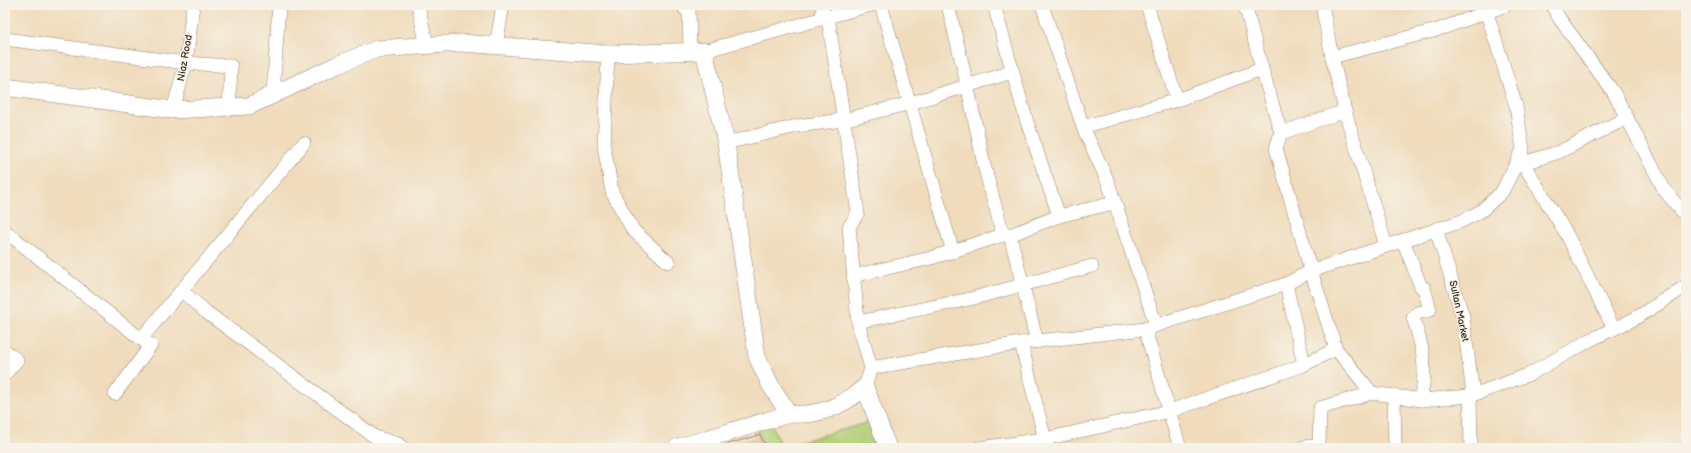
<svg xmlns="http://www.w3.org/2000/svg" width="1691" height="453" font-family="'Balsamiq Sans',sans-serif">
<style>
.green{fill:#b2d077;stroke:#767d4a}
.building{fill:#d9af96}
.lines{fill:none;stroke-linecap:round;stroke-linejoin:round}
.minor-casing{stroke:#96836d;stroke-width:14}
.tertiary-casing{stroke:#96836d;stroke-width:18}
.minor{stroke:#fff;stroke-width:13}
.tertiary{stroke:#fff;stroke-width:17}
.labels{text-anchor:middle;dominant-baseline:central;stroke-width:3;stroke-linejoin:round;paint-order:stroke}
.street-label{font-size:10px;fill:#3b2a1e;stroke:#f7f3e8}
</style>
<rect width="100%" height="100%" fill="#f7f3e8"/>
<filter id="ink" filterUnits="userSpaceOnUse"><feTurbulence type="fractalNoise" baseFrequency=".025" numOctaves="2"/><feDisplacementMap in="SourceGraphic" scale="8" xChannelSelector="R" yChannelSelector="G"/><feConvolveMatrix kernelMatrix="1 2 1 2 8 2 1 2 1" color-interpolation-filters="sRGB"/></filter>
<filter id="wash" filterUnits="userSpaceOnUse"><feTurbulence type="fractalNoise" baseFrequency=".012" numOctaves="4" result="noise"/><feDisplacementMap in="SourceGraphic" scale="16" xChannelSelector="R" yChannelSelector="G"/><feGaussianBlur stdDeviation="0.9" result="paint"/><feColorMatrix in="noise" values="0 0 0 0 0 0 0 0 0 0 0 0 0 0 0 0 0 1.4 0 .05"/><feComposite in="paint" operator="in"/></filter>
<g filter="url(#wash)">
<rect width="100%" height="100%" fill="#f0dcbc"/>
<path class="green" d="M870 422 883 448H766L757 427 771 423 781 447Z"/>
<g id="blocks">
<path class="building" d="M760 435 766 448H714Z"/>
</g>
</g>
<g filter="url(#ink)">
<use href="#blocks" fill-opacity="0" stroke="#96836d" stroke-width="1"/>
<g class="lines">
<defs>
<g id="minor">
<path d="M418 5 427 46"/>
<path d="M685 5V9L689 8 690 51"/>
<path d="M881 5 953 252"/>
<path d="M948 5 967 84 984 165 1003 235"/>
<path d="M994 5 1026 119 1059 216"/>
<path d="M1042 5 1083 127 1108 182 1156 325"/>
<path d="M1147 5 1177 100"/>
<path d="M1245 5 1262 69 1281 133 1276 148 1311 271 1336 349 1372 393"/>
<path d="M1322 5 1332 57"/>
<path d="M1552 5 1559 18 1614 93 1665 191 1686 216"/>
<path d="M828 17 858 213 849 227 858 322 871 368 865 387"/>
<path d="M822 19 823 5"/>
<path d="M5 39 186 63 231 66 229 108"/>
<path d="M496 46 503 5"/>
<path d="M704 51 871 5"/>
<path d="M608 54 604 146 612 192 633 230 668 262"/>
<path d="M273 95 279 5"/>
<path d="M173 110 186 63 193 5"/>
<path d="M1345 111 1332 57 1437 30 1507 5"/>
<path d="M1083 127 1177 100 1262 69"/>
<path d="M1281 133 1345 111 1386 246"/>
<path d="M726 143 797 126 843 120 911 103 1012 72"/>
<path d="M1519 157 1566 233 1614 329"/>
<path d="M1519 157 1527 162 1559 152 1627 118"/>
<path d="M1436 229 1463 317 1473 394"/>
<path d="M5 231 141 339"/>
<path d="M1010 235 1037 342"/>
<path d="M1403 240 1421 287 1424 288 1430 310 1417 313 1413 318C1423 347 1428 369 1420 400"/>
<path d="M853 276 931 258 1003 235H1010L1059 216 1114 203"/>
<path d="M1286 284 1304 365"/>
<path d="M182 291 206 312 375 437 398 444 403 448"/>
<path d="M858 322 970 299 1092 266"/>
<path d="M1145 329 1180 448"/>
<path d="M1021 343 1047 448"/>
<path d="M5 351 17 360 5 374"/>
<path d="M871 368 1021 343 1145 329 1286 284 1311 271 1462 221 1481 211 1502 192 1523 150 1516 106 1487 13"/>
<path d="M115 394 151 345 141 339 304 143"/>
<path d="M1394 396 1395 448"/>
<path d="M1470 396 1471 448"/>
<path d="M1319 447 1320 408 1372 393 1422 400 1470 396 1530 374 1590 340 1636 318 1686 286"/>
<path d="M979 448 1045 439 1170 411 1301 366 1336 349"/>
<path d="M1301 448 1308 446 1320 448"/>
</g>
<g id="tertiary">
<path d="M5 87 173 110 249 106 337 65 377 49 461 43 608 54 704 51 726 143 757 357 771 386 789 414C820 416 841 407 865 387L888 448"/>
<path d="M676 448 789 414"/>
</g>
</defs>
<use href="#minor" class="minor-casing"/>
<use href="#tertiary" class="tertiary-casing"/>
<use href="#minor" class="minor"/>
<use href="#tertiary" class="tertiary"/>
</g>
</g>
<g class="labels">
<g class="street-label">
<text transform="translate(185 58) rotate(-80)">Niaz Road</text>
<text transform="translate(1459 311) rotate(78)">Sultan Market</text>
</g>
</g>
<rect width="1691" height="453" fill="none" stroke="#f7f3e8" stroke-width="20"/>
</svg>
